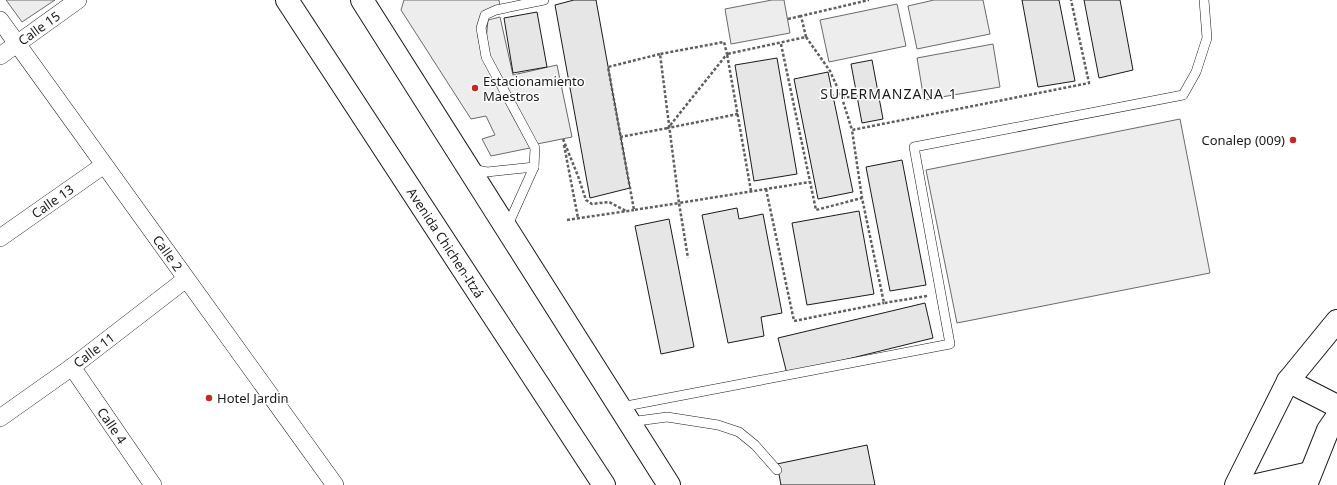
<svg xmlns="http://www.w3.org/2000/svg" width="1337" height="485" font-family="'Noto Sans',sans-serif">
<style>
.built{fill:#ededed;stroke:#6a6a6a}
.building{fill:#e6e6e6;stroke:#1a1a1a}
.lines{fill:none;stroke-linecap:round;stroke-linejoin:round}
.service-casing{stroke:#1a1a1a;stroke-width:10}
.minor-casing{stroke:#1a1a1a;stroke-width:18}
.tertiary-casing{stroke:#1a1a1a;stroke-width:24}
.secondary-casing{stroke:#1a1a1a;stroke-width:24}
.path{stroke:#5f5f5f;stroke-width:2.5;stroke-dasharray:3 2;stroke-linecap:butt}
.service{stroke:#fff;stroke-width:9}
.minor{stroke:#fff;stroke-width:17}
.tertiary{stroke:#fff;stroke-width:22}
.secondary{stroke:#fff;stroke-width:22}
.poi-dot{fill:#c62828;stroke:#fff;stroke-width:1.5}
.labels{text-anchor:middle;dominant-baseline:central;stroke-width:3;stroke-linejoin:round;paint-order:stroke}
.street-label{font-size:13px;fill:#1a1a1a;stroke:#fff}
.poi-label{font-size:13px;fill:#1a1a1a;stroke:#fff;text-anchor:start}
.neighbourhood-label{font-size:14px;letter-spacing:1px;fill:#1a1a1a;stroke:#fff}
</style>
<rect width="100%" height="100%" fill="#fff"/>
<g class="built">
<path d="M6 0H55L22 22Z"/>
<path d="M404 0H499L500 6 479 21 478 36 481 51 530 148 491 156 482 139 495 135 486 116 471 119 401 10Z"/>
<path d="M772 0H784L790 33 731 44 725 9Z"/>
<path d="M934 0H983L990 34 917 49 908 6Z"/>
<path d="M897 4 906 46 829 62 820 20Z"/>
<path d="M500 17 513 75 557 65 572 137 537 144 494 70 486 41 488 20Z"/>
<path d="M993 44 1000 87 924 100 917 58Z"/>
<path d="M1180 119 1210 273 957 323 926 170Z"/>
</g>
<g class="building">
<path d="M574 0H596L630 188 590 198 555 5Z"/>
<path d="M1022 0H1059L1075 81 1038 87Z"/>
<path d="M1084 0H1120L1133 70 1099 78Z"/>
<path d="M537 12 547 67 513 73 504 18Z"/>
<path d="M777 58 797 174 754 181 735 65Z"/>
<path d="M872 60 883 119 862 123 851 64Z"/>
<path d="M828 72 853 192 818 199 794 79Z"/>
<path d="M902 160 926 285 890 291 866 167Z"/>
<path d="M737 208 739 219 763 214 782 313 761 317 764 336 728 343 702 215Z"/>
<path d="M859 211 874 294 807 305 792 223Z"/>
<path d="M669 219 694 347 661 354 635 226Z"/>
<path d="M925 303 933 338 787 374 778 338Z"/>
<path d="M867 445 875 485H781L777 464Z"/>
</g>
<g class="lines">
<defs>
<g id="service">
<path d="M472 169 487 172 534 167"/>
<path d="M508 225 534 167 535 148 486 57 481 28 485 15 496 10 544 0"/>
<path d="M621 407 950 344 914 147 1183 95 1196 72 1207 38 1204 0"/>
<path d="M630 422 667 417 718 425 739 432 755 445 777 470"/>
</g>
<g id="minor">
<path id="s1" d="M0 20 335 485"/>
<path id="s2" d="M0 56 78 0"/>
<path id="s3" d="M0 238 104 165"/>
<path id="s4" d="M72 367 153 485"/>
<path id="s5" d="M0 418 72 367 186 279"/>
</g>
<g id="tertiary">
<path d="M1288 381 1337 406"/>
<path d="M1236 485 1288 381 1337 321"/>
<path d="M1257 485 1310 473"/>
<path d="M1306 485 1328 430 1337 417"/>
</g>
<g id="secondary">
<path id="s6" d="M287 0 604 485"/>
<path d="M362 0 669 485"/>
</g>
</defs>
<use href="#service" class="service-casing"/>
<use href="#minor" class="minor-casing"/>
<use href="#tertiary" class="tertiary-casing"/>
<use href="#secondary" class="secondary-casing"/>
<g class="path">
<path d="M788 19 801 16"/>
<path d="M806 37 801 16 869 0"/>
<path d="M781 44 816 210 862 198"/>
<path d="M660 54 608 67 634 210 679 203 688 258"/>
<path d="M842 98 857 96"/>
<path d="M738 114 668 128 727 54 724 42 660 54 679 203 810 182"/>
<path d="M620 137 668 128"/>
<path d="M563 139 578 176 586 200 592 204 609 202 626 211"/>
<path d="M564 145 578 218"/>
<path d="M766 189 794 321 884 303"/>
<path d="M751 191 727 54 806 37 830 71 842 98 852 130"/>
<path d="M567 220 634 210"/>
<path d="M927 296 884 303 862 198 852 130 1089 83 1071 0"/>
</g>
<use href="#service" class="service"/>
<use href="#minor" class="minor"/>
<use href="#tertiary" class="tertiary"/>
<use href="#secondary" class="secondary"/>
</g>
<g class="poi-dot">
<circle cx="475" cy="88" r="4"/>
<circle cx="1293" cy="140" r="4"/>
<circle cx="209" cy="398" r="4"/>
</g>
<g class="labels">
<g class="street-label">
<text stroke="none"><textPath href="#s2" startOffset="48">Calle 15</textPath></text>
<text stroke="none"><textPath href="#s3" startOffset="64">Calle 13</textPath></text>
<text stroke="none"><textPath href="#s6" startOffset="290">Avenida Chichen-Itzá</textPath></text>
<text stroke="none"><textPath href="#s1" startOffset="287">Calle 2</textPath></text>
<text stroke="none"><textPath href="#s5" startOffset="116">Calle 11</textPath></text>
<text stroke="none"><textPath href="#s4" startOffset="71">Calle 4</textPath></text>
</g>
<g class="poi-label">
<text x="483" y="81">Estacionamiento<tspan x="483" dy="15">Maestros</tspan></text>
<text x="1285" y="140" text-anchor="end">Conalep (009)</text>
<text x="217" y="398">Hotel Jardin</text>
</g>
<g class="neighbourhood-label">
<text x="889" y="93">SUPERMANZANA 1</text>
</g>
</g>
</svg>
